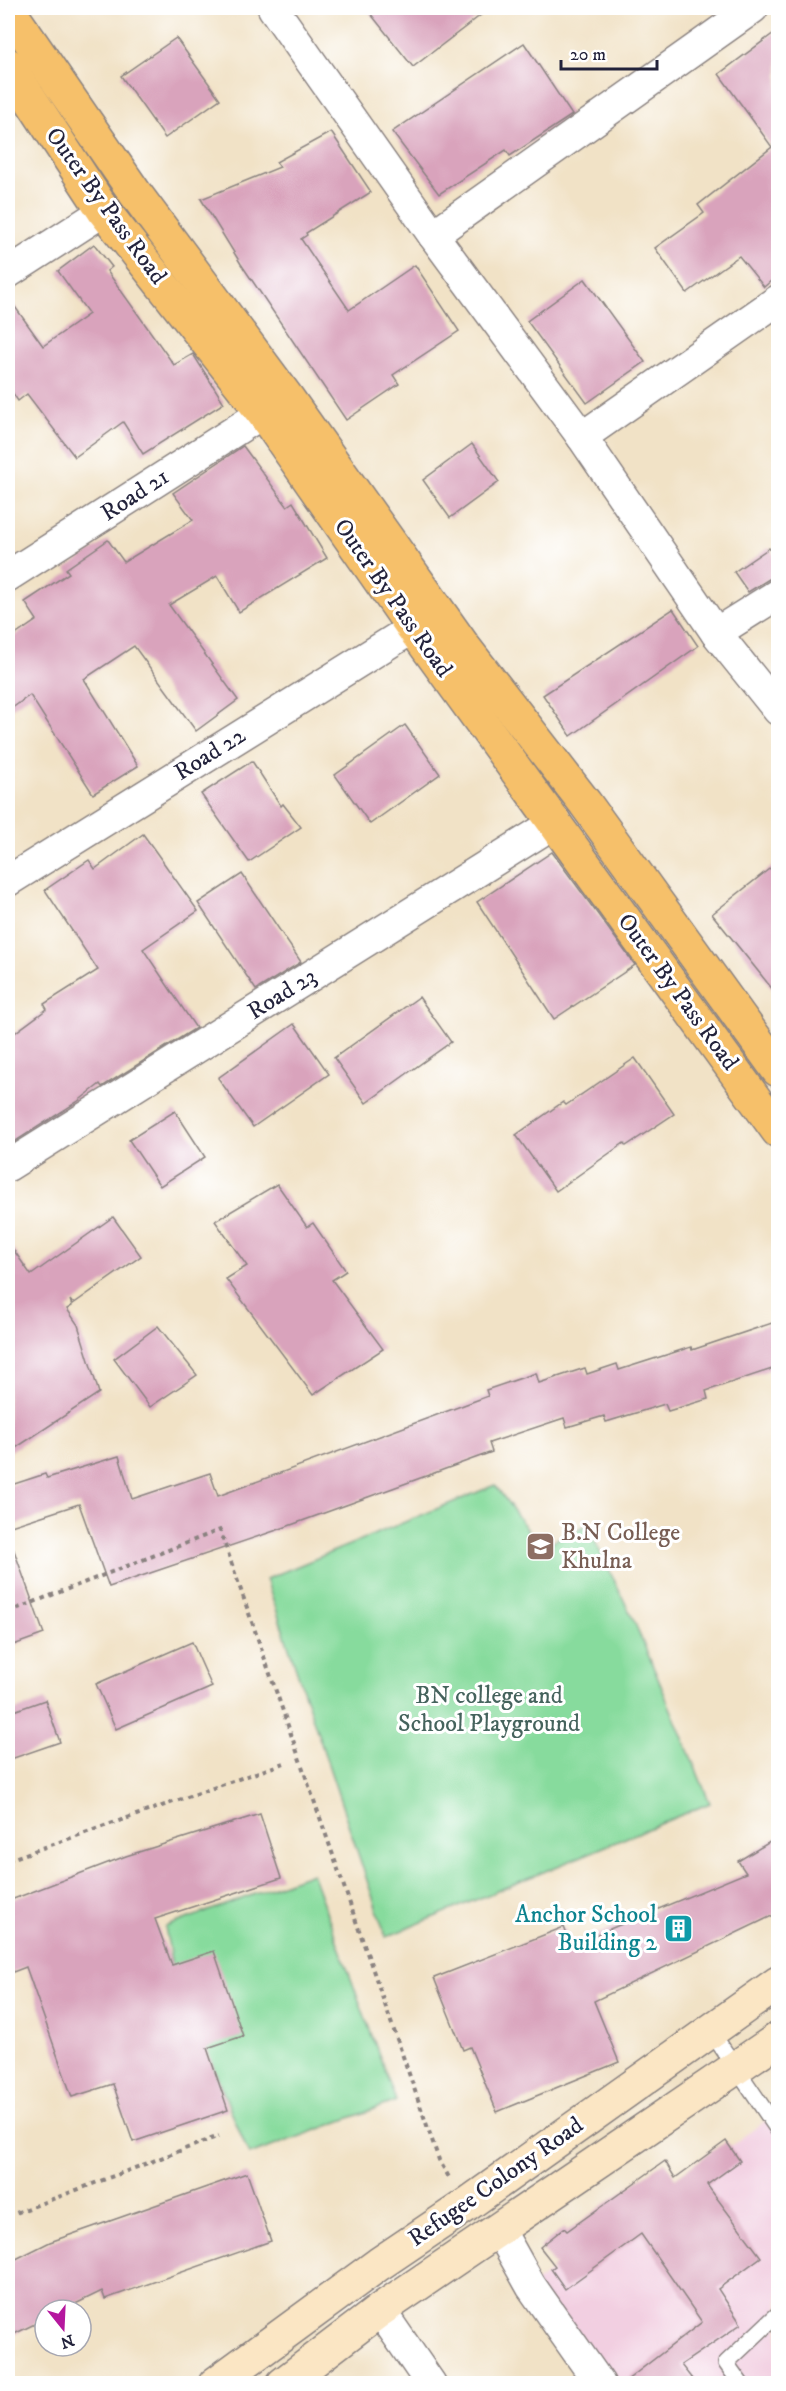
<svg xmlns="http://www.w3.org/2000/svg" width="786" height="2391" font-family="'IM FELL DW Pica',serif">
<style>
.built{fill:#f2cfe1}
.green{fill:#87db9d;stroke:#547e6c;stroke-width:1.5}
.building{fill:#d9a3bc}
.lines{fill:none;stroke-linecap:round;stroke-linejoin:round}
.lane-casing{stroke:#8a8280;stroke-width:18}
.street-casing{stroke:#8a8280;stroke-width:33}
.secondary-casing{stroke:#8a8280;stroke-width:36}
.primary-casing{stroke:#8a8280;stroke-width:36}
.path{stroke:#8a8280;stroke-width:4;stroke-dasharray:4.5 4.5;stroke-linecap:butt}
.lane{stroke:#fff;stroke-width:15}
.street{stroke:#fff;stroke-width:30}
.secondary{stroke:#fbe6c4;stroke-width:33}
.primary{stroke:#f6c06b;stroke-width:33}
.labels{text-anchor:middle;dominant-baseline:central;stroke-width:6;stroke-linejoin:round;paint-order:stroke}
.street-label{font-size:24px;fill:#22223b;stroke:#fff}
.education-label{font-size:24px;fill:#785e54;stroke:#fff;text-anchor:start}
.park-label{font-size:24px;fill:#45635d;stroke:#fff}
.culture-label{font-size:24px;fill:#0d838f;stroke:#fff;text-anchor:end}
</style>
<rect width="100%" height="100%" fill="#fff"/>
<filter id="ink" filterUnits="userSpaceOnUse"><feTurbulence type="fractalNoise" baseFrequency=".0167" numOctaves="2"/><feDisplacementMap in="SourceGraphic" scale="12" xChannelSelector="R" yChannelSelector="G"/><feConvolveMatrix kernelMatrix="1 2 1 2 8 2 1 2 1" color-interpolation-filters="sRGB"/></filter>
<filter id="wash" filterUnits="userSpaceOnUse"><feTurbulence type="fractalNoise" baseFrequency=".008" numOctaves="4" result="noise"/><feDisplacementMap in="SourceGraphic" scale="24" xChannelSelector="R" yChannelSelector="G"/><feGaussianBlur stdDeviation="1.35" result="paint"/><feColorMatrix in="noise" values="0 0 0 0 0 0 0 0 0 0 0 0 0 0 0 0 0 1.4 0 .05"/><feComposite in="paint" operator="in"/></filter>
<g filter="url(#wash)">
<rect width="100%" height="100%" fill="#f1e2c6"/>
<path class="built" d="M778 2112V2383H600L531 2286Z"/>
<g class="green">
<path d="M495 1485 540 1547 587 1525 634 1621 710 1803 386 1937 266 1579Z"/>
<path d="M312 1873 396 2101 249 2155 172 1965 165 1927Z"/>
</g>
<g id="blocks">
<g class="building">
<path d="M366 8H490L413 67Z"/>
<path d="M778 30V275L764 287 739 256 687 293 655 248 704 213 698 205 772 147 719 74Z"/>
<path d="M176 38 220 99 165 138 121 76Z"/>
<path d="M524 43 572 115 510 156 506 150 439 194 392 132Z"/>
<path d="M331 132 371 192 306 233 307 235 301 239 349 310 415 265 459 331 393 375 399 384 346 420 241 264 201 199 280 167 276 162Z"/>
<path d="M94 244 112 267 107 271 174 365 193 354 224 403 143 454 123 422 75 457 27 394 18 401 8 386V297L43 346 89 314 58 271Z"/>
<path d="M585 279 645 362 587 403 527 321Z"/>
<path d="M472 444 499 482 450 518 423 480Z"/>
<path d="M243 446 287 506 293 502 327 558 239 612 217 576 169 605 238 700 196 731 134 646 84 679 138 766 93 794 30 695 8 711V640L37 620 25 602 69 573 66 569 108 540 124 562 193 520 173 493Z"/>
<path d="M769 548 778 561V577L769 579 748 592 734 572Z"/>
<path d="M673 609 698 646 571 736 543 695Z"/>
<path d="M405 725 440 774 370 824 335 775Z"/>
<path d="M252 761 281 806 283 804 301 827 249 862 201 794Z"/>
<path d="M143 834 198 911 143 949 196 1028 102 1087 100 1084 77 1102 8 1146V1038L47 1009 44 1004 98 970 45 890 89 860 95 869Z"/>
<path d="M552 852 635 965 554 1019 477 902Z"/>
<path d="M778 862V996L712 914Z"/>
<path d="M242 874 301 962 256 990 198 903Z"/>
<path d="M419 997 451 1042 366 1103 334 1058Z"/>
<path d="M294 1024 329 1074 253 1127 218 1078Z"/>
<path d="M635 1058 674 1114 626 1146 624 1143 556 1191 516 1135 563 1102 566 1105Z"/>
<path d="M175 1111 205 1157 160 1186 129 1140Z"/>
<path d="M277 1184 307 1227 313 1223 346 1271 332 1280 383 1349 313 1395 226 1279 247 1266 215 1221Z"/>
<path d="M113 1217 141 1256 73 1304 70 1300 72 1306 67 1309 78 1325 99 1393 8 1453V1242L31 1275Z"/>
<path d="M778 1321V1367L706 1391 708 1399 668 1411 665 1404 606 1422 604 1416 567 1427 564 1418 489 1443 492 1452 280 1529 109 1587 79 1504 8 1527V1486L45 1474 47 1478 119 1456 132 1499 210 1473 218 1496 488 1396 486 1390 536 1373 539 1383 585 1368 587 1374 617 1364 619 1370 691 1347 692 1350Z"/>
<path d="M158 1326 197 1375 150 1407 114 1359Z"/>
<path d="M11 1542 44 1634 8 1647V1543Z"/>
<path d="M192 1642 212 1687 116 1729 96 1684Z"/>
<path d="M45 1700 60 1742 8 1760V1713Z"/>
<path d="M260 1814 281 1878 155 1919 172 1965 214 1951 243 2036 207 2048 228 2110 133 2142 113 2084 72 2097 26 1967 8 1974V1901L126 1856Z"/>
<path d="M778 1837V1913L594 2001 619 2062 497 2112 470 2047 463 2050 434 1978 564 1927 571 1945 746 1873 738 1861Z"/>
<path d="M726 2141 740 2161 707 2185 761 2257 718 2289 741 2324 681 2365 696 2384H622L702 2322 641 2234 565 2289 551 2269 555 2266 540 2247 564 2228 567 2231 665 2161 675 2178Z"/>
<path d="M247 2173 271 2241 105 2299 102 2291 63 2310H45V2319L8 2337V2263L50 2242Z"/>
</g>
</g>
</g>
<g filter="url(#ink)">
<use href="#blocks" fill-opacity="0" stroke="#8a8280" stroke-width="1.5"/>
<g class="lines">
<defs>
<g id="lane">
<path d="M710 2030 778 2130"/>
<path d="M741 2384 726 2363 778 2314"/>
</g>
<g id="street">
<path d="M273 8 433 235 582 437 716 633 778 710"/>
<path d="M433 235 753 8"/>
<path d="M8 273 104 211"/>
<path d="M582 437 778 300"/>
<path d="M8 576 263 413"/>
<path d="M716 633 778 594"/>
<path d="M8 881 413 628"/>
<path d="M8 1166 556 822"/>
<path d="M499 2229 531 2286 600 2384"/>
<path d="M380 2310 431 2384"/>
</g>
<g id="secondary">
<path d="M215 2384 379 2264 465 2206 778 1983"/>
<path d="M283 2384 380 2310 778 2039"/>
</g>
<g id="primary">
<path d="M8 9 135 193 288 399 464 647 585 803 778 1070"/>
<path d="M8 65 104 211 263 413 413 628 778 1131"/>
</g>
</defs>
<use href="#lane" class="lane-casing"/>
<use href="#street" class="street-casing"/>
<use href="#secondary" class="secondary-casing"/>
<use href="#primary" class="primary-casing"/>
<g class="path">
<path d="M8 1612 220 1530 439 2160 450 2179"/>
<path d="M8 1860 287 1762"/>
<path d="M8 2216 219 2136"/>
</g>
<use href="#lane" class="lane"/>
<use href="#street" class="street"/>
<use href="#secondary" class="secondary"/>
<use href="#primary" class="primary"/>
</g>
</g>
<defs>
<symbol id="school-square" viewBox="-11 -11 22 22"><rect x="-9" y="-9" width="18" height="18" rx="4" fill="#8d6e63" stroke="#fff"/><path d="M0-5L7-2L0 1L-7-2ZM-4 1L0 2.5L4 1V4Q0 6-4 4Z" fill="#fff"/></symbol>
<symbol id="building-square" viewBox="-11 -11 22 22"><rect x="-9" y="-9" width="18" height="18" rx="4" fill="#0f9aa8" stroke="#fff"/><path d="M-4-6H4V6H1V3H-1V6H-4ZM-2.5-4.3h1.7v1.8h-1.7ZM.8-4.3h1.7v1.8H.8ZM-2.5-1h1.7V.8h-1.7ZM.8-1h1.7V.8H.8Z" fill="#fff"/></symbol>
</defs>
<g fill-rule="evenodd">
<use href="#school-square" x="524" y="1530" width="33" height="33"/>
<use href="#building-square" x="662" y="1912" width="33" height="33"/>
</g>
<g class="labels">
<g class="street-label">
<text transform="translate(106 206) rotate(54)">Outer By Pass Road</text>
<text transform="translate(135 495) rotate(-33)">Road 21</text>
<text transform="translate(393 598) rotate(55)">Outer By Pass Road</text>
<text transform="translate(210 754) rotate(-32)">Road 22</text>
<text transform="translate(678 992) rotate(54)">Outer By Pass Road</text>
<text transform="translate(282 994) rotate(-32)">Road 23</text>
<text transform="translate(496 2182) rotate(-35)">Refugee Colony Road</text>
</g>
<g class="education-label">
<text x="561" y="1533">B.N College<tspan x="561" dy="28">Khulna</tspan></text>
</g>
<g class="park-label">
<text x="489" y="1696">BN college and<tspan x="489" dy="28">School Playground</tspan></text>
</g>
<g class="culture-label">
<text x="657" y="1915">Anchor School<tspan x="657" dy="28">Building 2</tspan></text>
</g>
</g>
<rect width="786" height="2391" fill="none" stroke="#fff" stroke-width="30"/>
<g transform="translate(63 2328) rotate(162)"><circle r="28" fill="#ffffff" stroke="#a7a7b1" stroke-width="1.5"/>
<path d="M0-4.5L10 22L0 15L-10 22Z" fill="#b5179e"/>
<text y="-9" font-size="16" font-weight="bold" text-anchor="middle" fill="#22223b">N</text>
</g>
<path d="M561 60v9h96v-9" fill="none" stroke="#22223b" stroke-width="3"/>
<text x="570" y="60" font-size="18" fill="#22223b" stroke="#ffffff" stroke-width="4.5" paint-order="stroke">20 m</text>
</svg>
